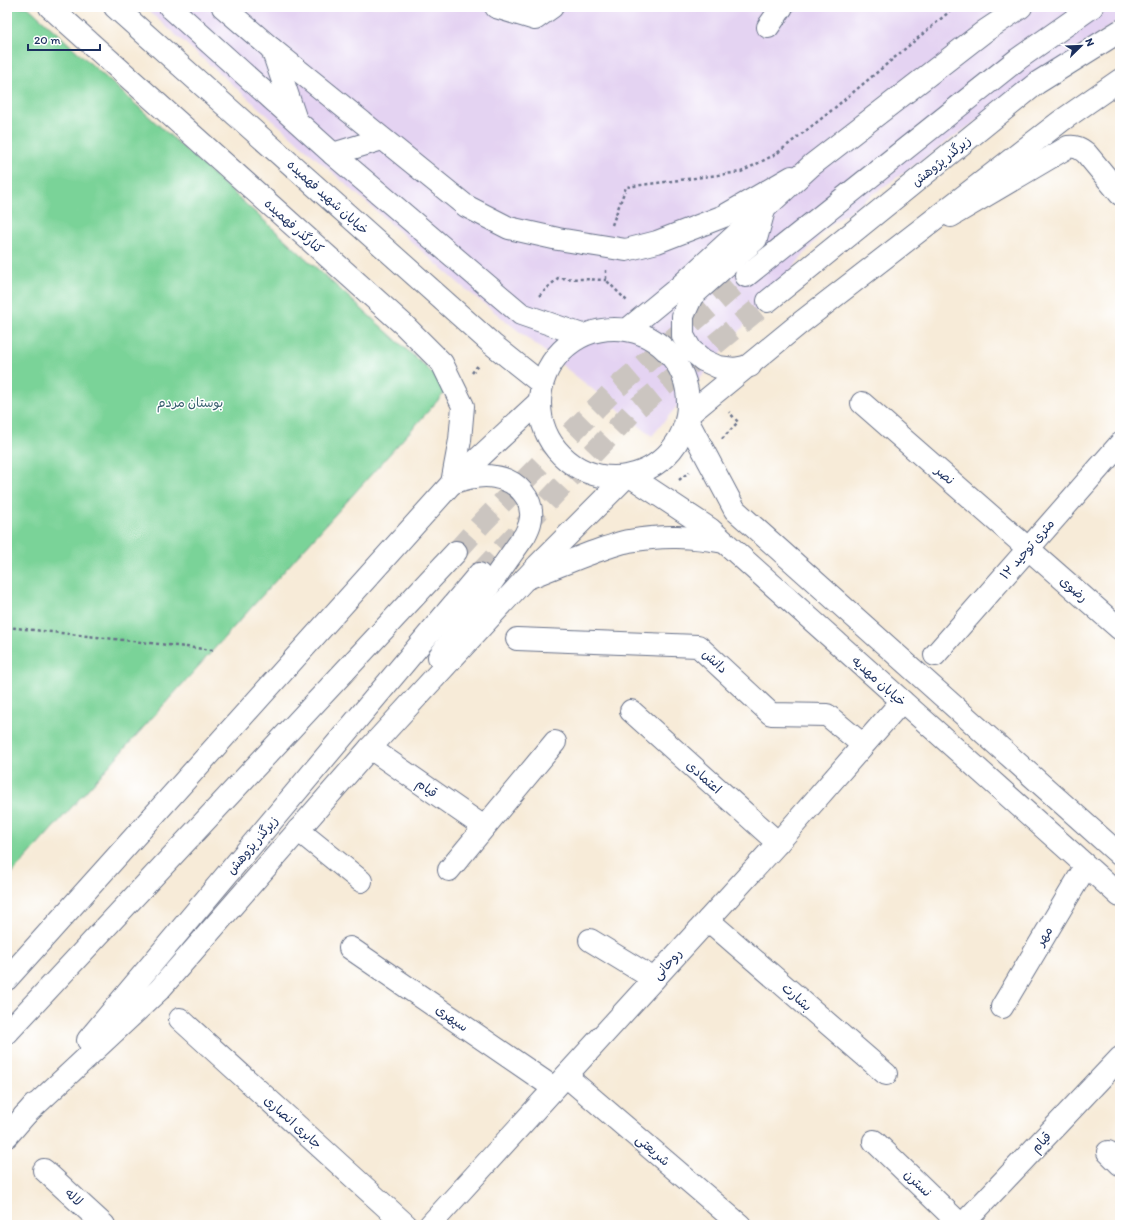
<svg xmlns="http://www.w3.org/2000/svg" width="1127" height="1232" font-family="Itim,'Playpen Sans Arabic',sans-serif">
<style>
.built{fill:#e4d3f2}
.green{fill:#7ad398;stroke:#4a817b}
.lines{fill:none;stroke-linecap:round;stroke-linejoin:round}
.highway-tunnel{stroke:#cbc5c0;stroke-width:22;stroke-dasharray:22 11;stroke-linecap:butt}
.minor-casing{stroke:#687189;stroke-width:24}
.major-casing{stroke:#687189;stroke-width:24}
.highway-casing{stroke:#687189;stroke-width:24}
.path{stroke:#687189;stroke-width:2.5;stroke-dasharray:3 3;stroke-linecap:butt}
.minor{stroke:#fff;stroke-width:22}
.major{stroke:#fff;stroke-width:22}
.highway{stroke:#fff;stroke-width:22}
.labels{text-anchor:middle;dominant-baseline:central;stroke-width:3;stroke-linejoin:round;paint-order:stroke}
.street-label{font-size:13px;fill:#1b2f5e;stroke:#fff}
.park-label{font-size:13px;fill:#38606f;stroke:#fff}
</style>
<rect width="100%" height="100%" fill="#fff"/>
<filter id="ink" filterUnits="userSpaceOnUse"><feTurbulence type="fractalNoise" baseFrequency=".025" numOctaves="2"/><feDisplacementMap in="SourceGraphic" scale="8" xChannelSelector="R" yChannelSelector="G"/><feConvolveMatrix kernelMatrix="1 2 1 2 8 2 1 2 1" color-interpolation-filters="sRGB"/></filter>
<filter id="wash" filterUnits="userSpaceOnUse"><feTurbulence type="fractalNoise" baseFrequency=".012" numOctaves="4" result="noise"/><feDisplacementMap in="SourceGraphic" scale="16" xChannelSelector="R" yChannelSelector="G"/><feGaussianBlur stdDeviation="0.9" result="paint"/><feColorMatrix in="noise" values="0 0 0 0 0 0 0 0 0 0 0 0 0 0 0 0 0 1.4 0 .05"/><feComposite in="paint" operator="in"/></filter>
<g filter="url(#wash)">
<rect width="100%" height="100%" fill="#f7ebd8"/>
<path class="built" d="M144 7H1120V19L827 227 652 436 464 288Z"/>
<path class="green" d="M7 7H28L449 388 7 879Z"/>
</g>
<g filter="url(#ink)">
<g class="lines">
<g class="highway-tunnel">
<path d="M456 552 483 522 614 390 746 276"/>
<path d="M479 574 633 411 768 301"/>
</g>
<defs>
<g id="minor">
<path d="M50 7 403 324 442 363 463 406 460 440 452 483"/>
<path d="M223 7 272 49 466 206 509 228 558 239 626 250 657 242 724 216 792 177"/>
<path d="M496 7 535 19 552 7"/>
<path d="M768 27 782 7"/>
<path d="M951 216 1068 147C1076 146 1080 148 1086 153L1120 194"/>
<path d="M862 403 1120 629"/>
<path d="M517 639 698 646 771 714 827 715 863 745"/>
<path d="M935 655 1120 444"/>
<path d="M631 711 778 843"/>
<path d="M370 748 484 827"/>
<path d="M298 830 361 881"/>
<path d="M449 870 555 742"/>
<path d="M708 920 886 1074"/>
<path d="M590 940 654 979"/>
<path d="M350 948 554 1088"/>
<path d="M1002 1007 1086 866"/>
<path d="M180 1019 406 1225"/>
<path d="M566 1076 740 1225"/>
<path d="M874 1141 961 1225"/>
<path d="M1108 1152 1120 1164"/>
<path d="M44 1170 104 1225"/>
<path d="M430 1225 778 843 902 701"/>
<path d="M962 1225 1120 1058"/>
</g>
<g id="major">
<path d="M115 7 492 344 542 384"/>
<path d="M170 7 333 154 521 314 582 335"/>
<path d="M272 49 296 120"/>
<path d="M333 154 382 139"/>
<circle cx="614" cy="403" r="74"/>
<path d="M687 420 735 510 1120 855"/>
<path d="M630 476 710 529 1120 896"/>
<path d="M525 579C552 569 578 557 605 548 613 546 621 542 629 541 663 535 690 536 724 542"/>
</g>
<g id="highway">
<path d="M746 276 1018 59 1092 7"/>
<path d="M768 301 1037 83 1120 31"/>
<path d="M628 329 678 288 812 165 985 31 1021 7"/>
<path d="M750 366 734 369 718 367 703 360 691 350 683 336V316L692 296 756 239 764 210"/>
<path d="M688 415 799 324 1061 121 1120 80"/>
<path d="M439 657 525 535C527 531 529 527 530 523 536 500 517 480 495 477 480 474 466 478 452 483"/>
<path d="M7 979 452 483 540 401"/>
<path d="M7 1033 456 552"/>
<path d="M88 1040 479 574"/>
<path d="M24 1116 159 990 370 748 538 565 626 477"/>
<path d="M7 1136 34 1105"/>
</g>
</defs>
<use href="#minor" class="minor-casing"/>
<use href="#major" class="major-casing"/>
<use href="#highway" class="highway-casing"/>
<g class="path">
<path d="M612 225 626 187 741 172 776 154 826 115 955 7"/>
<path d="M606 270V280L627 301"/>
<path d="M539 296 558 278 606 280"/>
<path d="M472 373 479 364"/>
<path d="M722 439 738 422 729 412"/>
<path d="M679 480 689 472"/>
<path d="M7 627 213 650"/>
</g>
<use href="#minor" class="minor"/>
<use href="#major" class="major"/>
<use href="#highway" class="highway"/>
</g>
</g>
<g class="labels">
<g class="street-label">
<text transform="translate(941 161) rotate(-39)">زیرگذر پژوهش</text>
<text transform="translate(328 197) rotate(42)">خیابان شهید فهمیده</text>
<text transform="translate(294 226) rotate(42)">کنارگذر فهمیده</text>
<text transform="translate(945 475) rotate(41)">نصر</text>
<text transform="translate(1027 549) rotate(-49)">۱۲ متری توحید</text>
<text transform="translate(1074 589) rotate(41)">رضوی</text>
<text transform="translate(715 661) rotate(43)">دانش</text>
<text transform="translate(879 681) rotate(42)">خیابان مهدیه</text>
<text transform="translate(704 777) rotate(42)">اعتمادی</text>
<text transform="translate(427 788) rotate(35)">قیام</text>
<text transform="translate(252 845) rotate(-50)">زیرگذر پژوهش</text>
<text transform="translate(1044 936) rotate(-59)">مهر</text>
<text transform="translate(667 964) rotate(-48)">روحانی</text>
<text transform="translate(797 997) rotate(41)">بشارت</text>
<text transform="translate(452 1018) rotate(35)">سپهری</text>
<text transform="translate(293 1122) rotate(42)">جابری انصاری</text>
<text transform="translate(1041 1142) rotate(-46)">قیام</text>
<text transform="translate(653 1150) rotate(41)">شریعتی</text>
<text transform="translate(918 1183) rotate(44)">نسترن</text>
<text transform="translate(74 1197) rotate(43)">لاله</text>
</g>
<g class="park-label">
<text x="190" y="402">بوستان مردم</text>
</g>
</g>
<rect width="1127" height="1232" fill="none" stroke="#fff" stroke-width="24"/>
<g transform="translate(1081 46) rotate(67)" stroke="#ffffff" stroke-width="3" paint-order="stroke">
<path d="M0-3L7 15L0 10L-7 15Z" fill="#1b2f5e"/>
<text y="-6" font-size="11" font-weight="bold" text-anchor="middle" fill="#1b2f5e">N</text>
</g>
<path d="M28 44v6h72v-6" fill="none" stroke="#1b2f5e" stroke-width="2"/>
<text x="34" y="44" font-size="12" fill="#1b2f5e" stroke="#ffffff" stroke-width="3" paint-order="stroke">20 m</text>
</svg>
